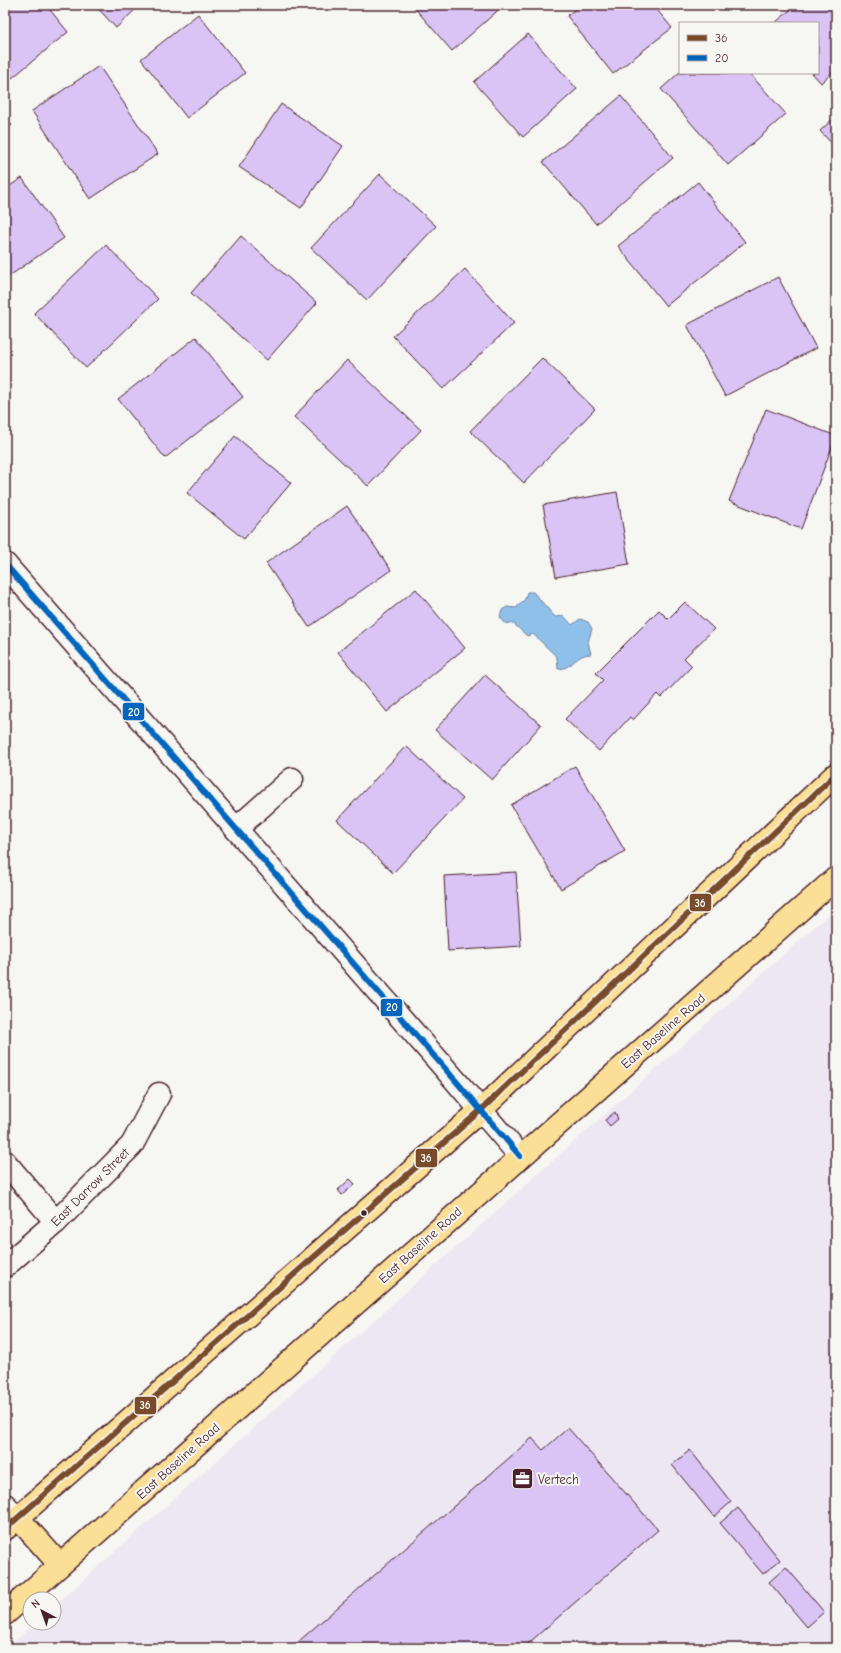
<svg xmlns="http://www.w3.org/2000/svg" width="841" height="1653" font-family="'Comic Neue',sans-serif">
<style>
.built{fill:#ede7f3}
.water{fill:#8ec0ea;stroke:#73809e}
.building{fill:#d9c4f5;stroke:#4a1f2b}
.lines{fill:none;stroke-linecap:round;stroke-linejoin:round}
.minor-casing{stroke:#4a1f2b;stroke-width:25}
.major-casing{stroke:#4a1f2b;stroke-width:25}
.minor{stroke:#f6f6f2;stroke-width:22}
.major{stroke:#fbdf96;stroke-width:22}
.bus-1-casing{stroke:#f6f6f2;stroke-width:9}
.bus-2-casing{stroke:#f6f6f2;stroke-width:9}
.bus-1{stroke:#7a4b2a;stroke-width:6}
.bus-2{stroke:#0065bd;stroke-width:6}
.bus-dot{fill:#4a1f2b;stroke:#f6f6f2;stroke-width:1.5}
.labels{text-anchor:middle;dominant-baseline:central;stroke-width:4;stroke-linejoin:round;paint-order:stroke}
.street-label{font-size:13px;fill:#4a1f2b;stroke:#f6f6f2}
.poi-label{font-size:13px;fill:#4a1f2b;stroke:#f6f6f2;text-anchor:start}
.line-badge{stroke:#f6f6f2;stroke-width:1.5}
.badge-label{font-size:11px;text-anchor:middle;font-weight:bold;fill:#fff}
</style>
<rect width="100%" height="100%" fill="#f6f6f2"/>
<filter id="ink" filterUnits="userSpaceOnUse"><feTurbulence type="fractalNoise" baseFrequency=".025" numOctaves="2"/><feDisplacementMap in="SourceGraphic" scale="8" xChannelSelector="R" yChannelSelector="G"/><feConvolveMatrix kernelMatrix="1 2 1 2 8 2 1 2 1" color-interpolation-filters="sRGB"/></filter>
<g filter="url(#ink)">
<path class="built" d="M836 908V1648H7L35 1623H54V1606Z"/>
<path class="water" d="M527 592H533L555 617 564 616 572 625 580 619 588 622 592 629 588 642 591 654C575 654 573 669 558 669L557 657 533 634 527 636 514 624 505 623 500 617 502 610 507 607 516 608 525 599Z"/>
<g class="building">
<path d="M5 5H46L68 32 12 78 5 70Z"/>
<path d="M95 5H140L116 28Z"/>
<path d="M412 5H504L452 51Z"/>
<path d="M580 5H653L672 28 613 74 567 16Z"/>
<path d="M796 5H836V69L821 83 812 73H818V23H775Z"/>
<path d="M198 14 245 73 187 118 141 59Z"/>
<path d="M528 34 577 89 523 137 474 82Z"/>
<path d="M99 66 158 154 90 199 32 111Z"/>
<path d="M680 72V73H749L786 114 728 165 661 89Z"/>
<path d="M621 96 673 158 596 224 543 162Z"/>
<path d="M281 104 343 146 301 208 239 167Z"/>
<path d="M836 116V148L820 131Z"/>
<path d="M5 118 12 125 5 131Z"/>
<path d="M380 174 436 226 367 300 311 248Z"/>
<path d="M22 178 64 238 5 279V189Z"/>
<path d="M698 182 745 242 666 306 618 246Z"/>
<path d="M241 236 317 303 267 360 191 293Z"/>
<path d="M106 245 158 299 86 368 34 313Z"/>
<path d="M465 269 514 323 443 389 393 336Z"/>
<path d="M778 277 816 348 725 396 687 325Z"/>
<path d="M196 337 243 397 165 458 118 399Z"/>
<path d="M542 358 595 409 524 483 470 431Z"/>
<path d="M347 360 421 430 368 486 294 417Z"/>
<path d="M766 409 836 436 801 529 729 501Z"/>
<path d="M235 436 291 483 244 539 187 493Z"/>
<path d="M617 492 629 564 556 577 543 505Z"/>
<path d="M347 506 391 570 309 627 266 563Z"/>
<path d="M416 589 465 648 387 712 338 652Z"/>
<path d="M685 602 714 629 684 658 692 666 661 698 657 694 633 720 630 717 599 751 565 719 603 680 596 673 659 610 668 619Z"/>
<path d="M485 675 541 725 492 780 435 730Z"/>
<path d="M406 746 463 799 393 873 337 820Z"/>
<path d="M575 766 625 851 561 889 511 805Z"/>
<path d="M516 872 521 946 448 951 444 876Z"/>
<path d="M615 1112 618 1119 610 1126 605 1120Z"/>
<path d="M350 1179 355 1184 342 1195 338 1190Z"/>
<path d="M568 1428 658 1530 523 1648H291L532 1438 543 1450Z"/>
<path d="M690 1450 731 1502 714 1517 672 1465Z"/>
<path d="M738 1508 780 1560 763 1574 720 1523Z"/>
<path d="M786 1567 824 1612 807 1627 769 1582Z"/>
</g>
<g class="lines">
<defs>
<g id="minor">
<path d="M5 564 455 1080 520 1156"/>
<path d="M236 829 292 779"/>
<path d="M5 1162 56 1222"/>
<path d="M5 1266 56 1222 132 1145 159 1094"/>
<path d="M5 1505 18 1518"/>
</g>
<g id="major">
<path d="M18 1518 60 1565"/>
<path d="M5 1529 481 1110 836 774"/>
<path d="M5 1614 836 878"/>
</g>
</defs>
<use href="#minor" class="minor-casing"/>
<use href="#major" class="major-casing"/>
<use href="#minor" class="minor"/>
<use href="#major" class="major"/>
<defs>
<path id="bus-1" d="M5 1529 481 1110 836 774"/>
<path id="bus-2" d="M5 564 455 1080 520 1156"/>
</defs>
<use href="#bus-1" class="bus-1-casing"/>
<use href="#bus-2" class="bus-2-casing"/>
<use href="#bus-1" class="bus-1"/>
<use href="#bus-2" class="bus-2"/>
</g>
</g>
<defs>
<symbol id="office-square" viewBox="-11 -11 22 22"><rect x="-9" y="-9" width="18" height="18" rx="4" fill="#4a1f2b" stroke="#f6f6f2"/><path d="M-6-3h4V-5.5h4V-3h4V5H-6ZM-1-4.5V-3h2v-1.5ZM-6 0V1H6V0Z" fill="#fff"/></symbol>
</defs>
<g fill-rule="evenodd">
<use href="#office-square" x="510" y="1466" width="25" height="25"/>
</g>
<circle class="bus-dot" cx="364" cy="1213" r="3.5"/>
<g class="labels">
<g class="street-label">
<text transform="translate(663 1031) rotate(-41)">East Baseline Road</text>
<text transform="translate(90 1187) rotate(-45)">East Darrow Street</text>
<text transform="translate(420 1245) rotate(-42)">East Baseline Road</text>
<text transform="translate(178 1461) rotate(-42)">East Baseline Road</text>
</g>
<g class="poi-label">
<text x="538" y="1479">Vertech</text>
</g>
</g>
<g class="line-badge">
<rect x="122" y="702" width="23" height="19" rx="4" fill="#0065bd"/>
<rect x="689" y="893" width="23" height="19" rx="4" fill="#7a4b2a"/>
<rect x="380" y="998" width="23" height="19" rx="4" fill="#0065bd"/>
<rect x="415" y="1148" width="23" height="20" rx="4" fill="#7a4b2a"/>
<rect x="134" y="1396" width="23" height="19" rx="4" fill="#7a4b2a"/>
</g>
<g class="badge-label">
<text x="134" y="716">20</text>
<text x="700" y="907">36</text>
<text x="392" y="1011">20</text>
<text x="426" y="1162">36</text>
<text x="145" y="1409">36</text>
</g>
<rect width="841" height="1653" fill="none" stroke="#f6f6f2" stroke-width="20"/>
<rect x="10" y="10" width="821" height="1633" fill="none" stroke="#4a1f2b" stroke-width="1.5" filter="url(#ink)"/>
<rect x="679" y="22" width="140" height="52" fill="#f6f6f2" stroke="#b1a0a2"/>
<rect x="687" y="35" width="20" height="6" fill="#7a4b2a" stroke="#b1a0a2"/>
<text x="715" y="42" font-size="12" fill="#4a1f2b">36</text>
<rect x="687" y="55" width="20" height="6" fill="#0065bd" stroke="#b1a0a2"/>
<text x="715" y="62" font-size="12" fill="#4a1f2b">20</text>
<g transform="translate(42 1611) rotate(319)"><circle r="19" fill="#f6f6f2" stroke="#b1a0a2"/>
<path d="M0-3L7 15L0 10L-7 15Z" fill="#4a1f2b"/>
<text y="-6" font-size="11" font-weight="bold" text-anchor="middle" fill="#4a1f2b">N</text>
</g>
</svg>
